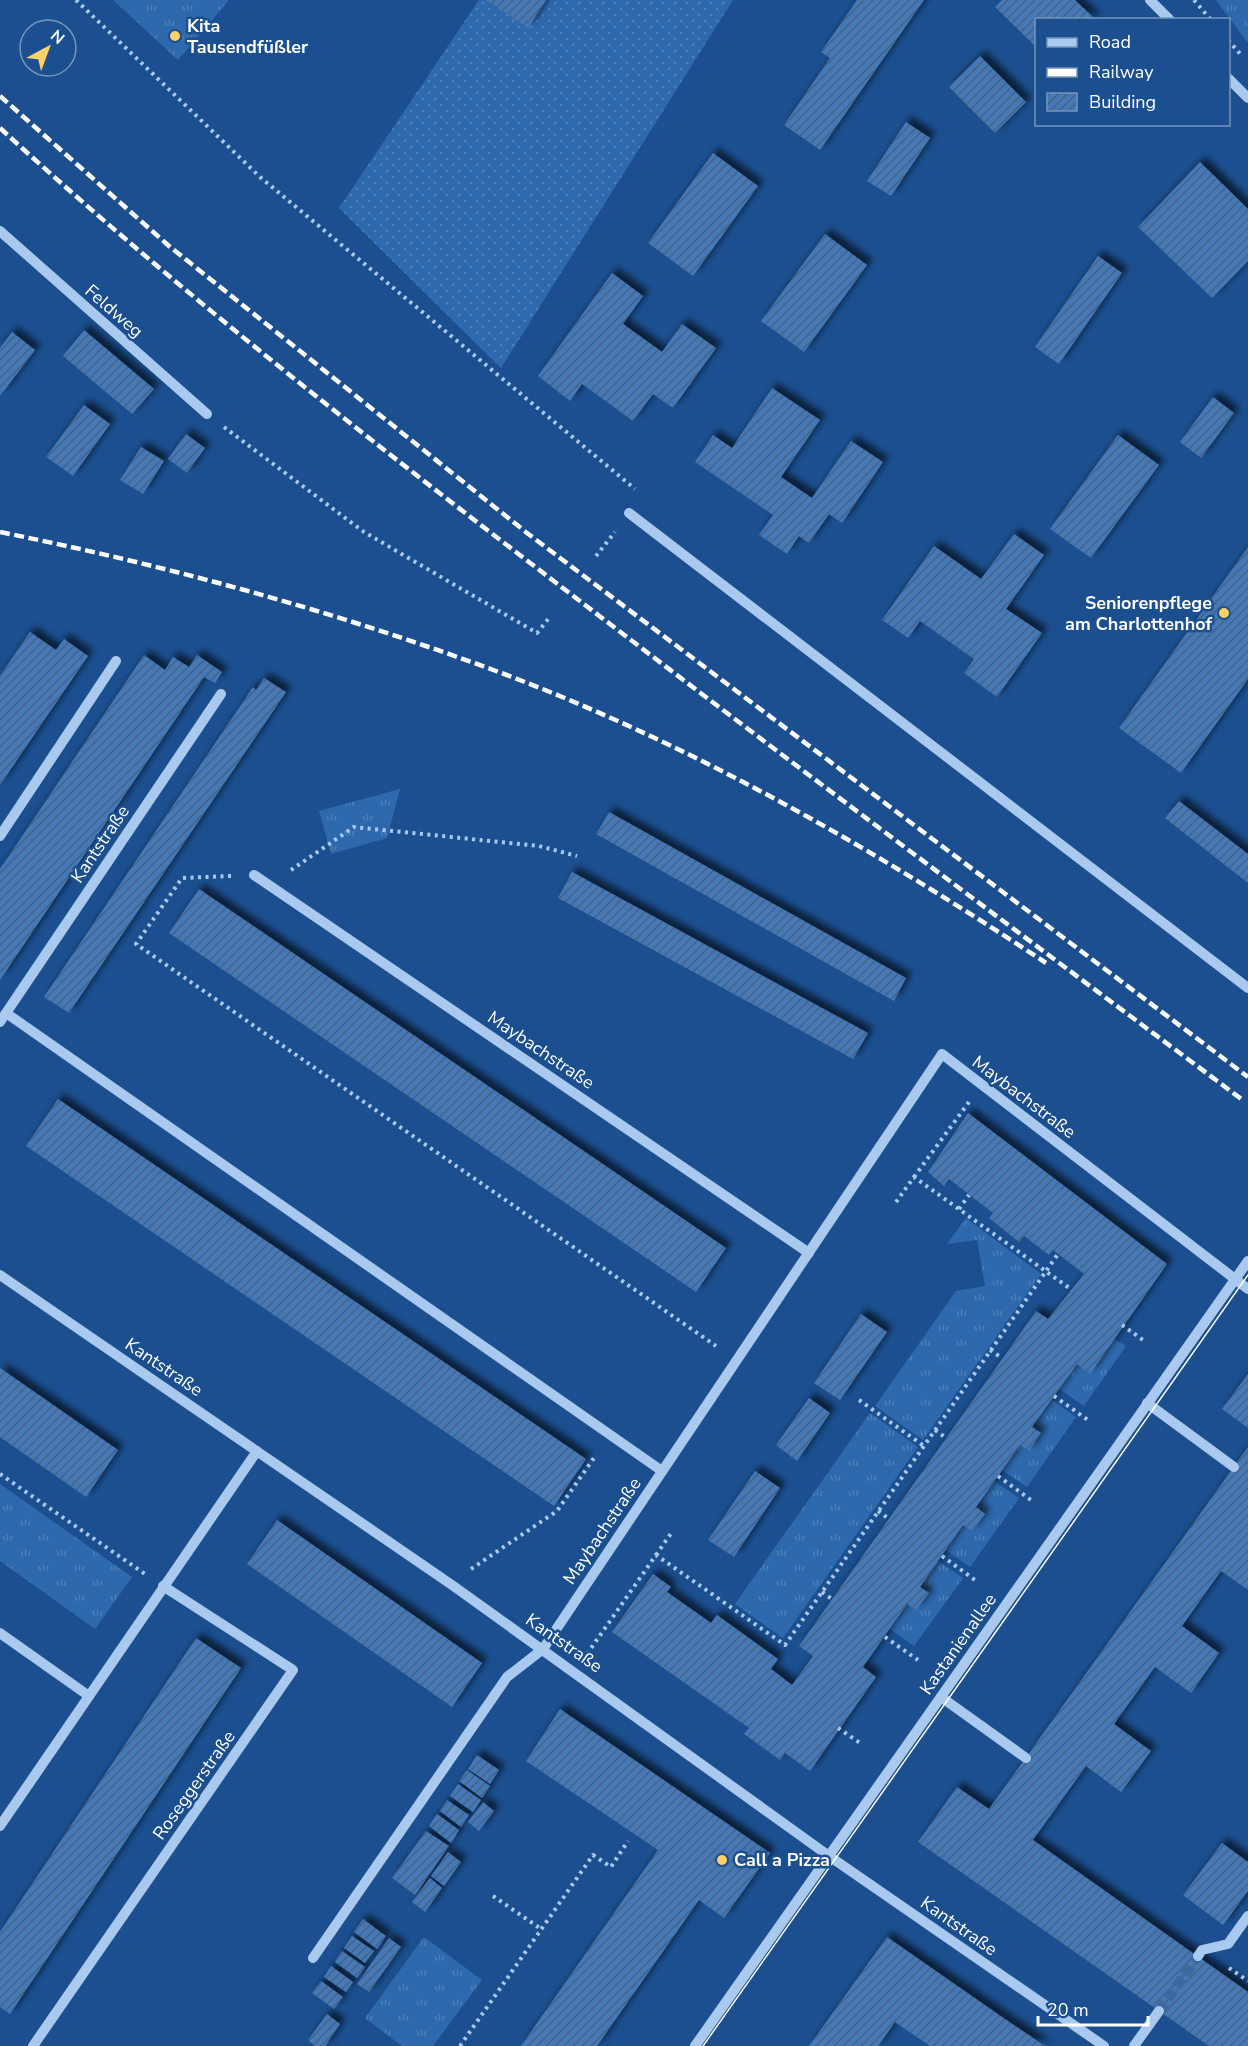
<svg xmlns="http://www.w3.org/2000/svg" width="1248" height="2046" font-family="'Nunito Sans',sans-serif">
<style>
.grass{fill:url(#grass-tufts)}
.garden{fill:url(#garden-dots)}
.building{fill:url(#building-hatch);filter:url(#shadow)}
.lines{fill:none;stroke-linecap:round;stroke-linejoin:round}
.minor-tunnel{stroke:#3d69a0;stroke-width:10;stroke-dasharray:10 5;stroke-linecap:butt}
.path{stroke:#a9c9ee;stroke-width:4;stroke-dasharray:3 4.5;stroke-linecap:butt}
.minor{stroke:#a9c9ee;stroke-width:10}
.tram{stroke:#fff;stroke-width:1.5}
.rail{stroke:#fff;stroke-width:4.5;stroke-dasharray:10 4.5;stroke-linecap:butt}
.poi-dot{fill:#ffd166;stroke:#1b4f8f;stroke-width:2}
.labels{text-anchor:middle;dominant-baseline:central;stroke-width:5;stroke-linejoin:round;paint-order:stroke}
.poi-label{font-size:18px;font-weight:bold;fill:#fff;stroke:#1b4f8f;text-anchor:start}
.street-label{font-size:18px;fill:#fff;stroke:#1b4f8f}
</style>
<defs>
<pattern id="grass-tufts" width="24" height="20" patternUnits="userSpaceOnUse" patternTransform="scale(1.5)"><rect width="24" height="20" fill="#2e69ad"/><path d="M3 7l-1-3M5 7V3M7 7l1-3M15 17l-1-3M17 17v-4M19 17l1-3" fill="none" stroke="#4d80b9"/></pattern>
<pattern id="garden-dots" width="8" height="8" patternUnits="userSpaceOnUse" patternTransform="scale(1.5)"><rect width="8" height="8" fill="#2e69ad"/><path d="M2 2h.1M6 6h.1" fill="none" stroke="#4d80b9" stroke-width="1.8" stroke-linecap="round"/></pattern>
<pattern id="building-hatch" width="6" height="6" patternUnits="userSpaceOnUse" patternTransform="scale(1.5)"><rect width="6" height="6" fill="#4478b7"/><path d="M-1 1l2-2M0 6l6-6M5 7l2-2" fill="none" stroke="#486282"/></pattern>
<filter id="shadow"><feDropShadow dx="5.5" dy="-5.5" stdDeviation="3" flood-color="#0009"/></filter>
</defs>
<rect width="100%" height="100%" fill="#1b4f8f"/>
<g class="grass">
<path d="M113 0H229L178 60Z"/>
<path d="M1216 0H1248V43Z"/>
<path d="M400 789 387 838 331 854 319 811Z"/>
<path d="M966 1218 1041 1274 923 1440 875 1406 956 1291 985 1286 977 1240 947 1244Z"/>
<path d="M1113 1338 1126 1346 1084 1406 1059 1389 1077 1364 1090 1373Z"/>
<path d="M1052 1400 1076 1417 1027 1487 1002 1470 1020 1445 1029 1451 1041 1434 1032 1427Z"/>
<path d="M870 1413 918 1447 783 1638 735 1604Z"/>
<path d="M994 1481 1019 1498 970 1567 946 1550 963 1525 984 1514 976 1507Z"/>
<path d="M0 1484 132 1577 95 1629 0 1561Z"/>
<path d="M938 1561 963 1578 914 1646 890 1629 907 1604 916 1610 928 1593 920 1587Z"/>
<path d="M424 1937 482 1980 433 2046H402L365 2018Z"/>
</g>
<path class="garden" d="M479 0H733L501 368 339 208Z"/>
<g class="building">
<path d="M486 0H546L528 28Z"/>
<path d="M857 0H924L820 150 784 125 830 58 821 52Z"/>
<path d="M1002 0H1075L1096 20H1036V47L995 7Z"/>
<path d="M980 56 1026 102 995 133 949 87Z"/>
<path d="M906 122 930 138 891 196 867 181Z"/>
<path d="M713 153 758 186 693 276 648 243Z"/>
<path d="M1200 162 1248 209V261L1212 298 1138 227Z"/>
<path d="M825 234 867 265 804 352 761 321Z"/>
<path d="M1098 256 1122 273 1059 364 1035 347Z"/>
<path d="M612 273 643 296 623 324 662 352 682 324 716 348 673 408 653 394 633 421 582 384 570 401 538 376Z"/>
<path d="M84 330 154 389 132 414 63 356Z"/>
<path d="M12 332 35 350 0 396V348Z"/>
<path d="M772 388 820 420 781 477 812 498 851 441 883 462 842 523 829 514 809 543 799 536 787 554 759 535 773 515 695 462 713 435 732 448Z"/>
<path d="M1213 397 1234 413 1201 458 1180 442Z"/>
<path d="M84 405 110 424 73 476 46 457Z"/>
<path d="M186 434 205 448 187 473 168 459Z"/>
<path d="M1118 435 1159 465 1091 558 1050 529Z"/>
<path d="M141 447 164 461 143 494 120 480Z"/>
<path d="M1014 534 1044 555 1006 609 1042 633 997 697 964 673 974 659 920 621 908 638 882 620 934 546 981 579Z"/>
<path d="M1248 547V679L1181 773 1119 728Z"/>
<path d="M30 632 56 650 64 639 88 656 0 785V676Z"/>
<path d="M144 655 165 670 173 657 189 667 197 655 222 672 215 683 204 677 0 980V869Z"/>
<path d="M264 678 286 692 69 1013 44 997 253 687 256 690Z"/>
<path d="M1179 801 1248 854V883L1165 818Z"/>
<path d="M609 812 906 978 894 1001 596 834Z"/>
<path d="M572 872 868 1033 853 1059 558 898Z"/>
<path d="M199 889 726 1248 696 1292 169 933Z"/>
<path d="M58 1099 586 1459 554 1506 26 1146Z"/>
<path d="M968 1113 1167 1264 1090 1374 1077 1364 1032 1427 1041 1433 1029 1451 1020 1445 976 1507 985 1514 972 1531 963 1525 920 1587 929 1593 916 1610 907 1604 863 1667 876 1677 810 1771 785 1753 780 1760 744 1734 749 1728 612 1632 653 1574 671 1587 667 1592 711 1623 717 1615 778 1659 771 1669 792 1685 813 1656 799 1646 1036 1311 1048 1319 1084 1274 1053 1250 1049 1255 1024 1236 1019 1242 989 1218 993 1213 949 1179 944 1186 928 1172Z"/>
<path d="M861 1314 887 1332 840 1400 814 1383Z"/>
<path d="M0 1368 118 1450 86 1497 0 1437Z"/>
<path d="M1248 1374V1428L1222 1409Z"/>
<path d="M809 1398 830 1413 797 1461 776 1445Z"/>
<path d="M1248 1447V1590L1221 1571 1182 1626 1219 1653 1191 1693 1155 1667 1114 1724 1151 1751 1121 1792 1086 1766 1033 1840 1248 1992V2046H1209L918 1842 957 1787 989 1809Z"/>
<path d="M755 1471 780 1488 734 1557 708 1540Z"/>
<path d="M277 1520 482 1663 452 1707 247 1564Z"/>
<path d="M196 1638 241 1668 10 2014 0 2007V1932Z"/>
<path d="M560 1709 770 1853 724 1918 699 1900 597 2046H521L658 1850 526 1761Z"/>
<path d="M477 1755 499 1770 490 1784 468 1769Z"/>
<path d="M467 1770 490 1786 482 1798 459 1781Z"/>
<path d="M458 1784 481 1800 473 1812 450 1796Z"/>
<path d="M447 1800 469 1815 461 1827 440 1811Z"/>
<path d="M483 1802 494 1811 479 1831 468 1822Z"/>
<path d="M437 1814 459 1830 451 1843 429 1826Z"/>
<path d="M426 1831 449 1846 415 1895 392 1878Z"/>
<path d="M1222 1843 1248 1862V1891L1223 1925 1183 1895Z"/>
<path d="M448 1852 461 1862 444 1886 431 1876Z"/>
<path d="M430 1878 442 1888 425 1912 412 1902Z"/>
<path d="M363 1919 386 1936 377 1949 354 1932Z"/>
<path d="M352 1936 374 1951 365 1963 344 1948Z"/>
<path d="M887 1937 1002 2017 1045 2046H930L895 2022 878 2046H809Z"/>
<path d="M389 1938 401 1947 369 1992 357 1984Z"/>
<path d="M342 1951 365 1967 357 1978 335 1962Z"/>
<path d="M331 1966 353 1982 346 1992 324 1977Z"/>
<path d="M321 1981 343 1997 334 2009 312 1993Z"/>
<path d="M327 2014 340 2024 325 2046H315L308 2040Z"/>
</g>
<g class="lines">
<path class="minor-tunnel" d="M1159 2011 1198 1956"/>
<g class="path">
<path d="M76 0 260 177 635 489"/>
<path d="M1194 0 1211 20"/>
<path d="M1228 40 1242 56"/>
<path d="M224 427 364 532 537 633 549 618"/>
<path d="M596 556 615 532"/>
<path d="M291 870 354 827 539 846 577 856"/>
<path d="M231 876 182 878 136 944 716 1346"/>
<path d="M914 1177 969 1102"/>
<path d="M896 1202 914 1177 1072 1290"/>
<path d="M959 1209 969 1195"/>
<path d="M1122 1325 1143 1340"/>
<path d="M990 1350 1002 1358"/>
<path d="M1054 1396 1088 1420"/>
<path d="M859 1400 924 1446"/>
<path d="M935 1430 946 1438"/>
<path d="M0 1474 145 1574"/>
<path d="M998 1476 1031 1500"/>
<path d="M878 1511 889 1519"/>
<path d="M656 1555 672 1532"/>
<path d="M942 1556 975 1580"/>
<path d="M471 1569 557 1511 596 1455"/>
<path d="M822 1592 832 1599"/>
<path d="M885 1637 918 1660"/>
<path d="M587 1654 656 1555 785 1645 1058 1254"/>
<path d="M838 1728 860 1743"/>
<path d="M493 1896 541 1929"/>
<path d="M1229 1968 1248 1981"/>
<path d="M460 2046 593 1855 611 1867 628 1841"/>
</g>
<g class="minor">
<path d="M1150 0 1170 20"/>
<path d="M1228 78 1248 98"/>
<path d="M0 231 207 414"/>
<path d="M629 513 1248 988"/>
<path d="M0 836 116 661"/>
<path d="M254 875 809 1253"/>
<path d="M6 1013 662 1471"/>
<path d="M0 1022 221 694"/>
<path d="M0 1275 452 1585 829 1856 1104 2046"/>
<path d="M1147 1403 1234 1467"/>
<path d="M0 1633 89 1696"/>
<path d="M941 1697 1026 1758"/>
<path d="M0 1826 257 1451"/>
<path d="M1198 1956 1202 1950 1228 1944 1248 1916"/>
<path d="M313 1958 507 1677 543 1649 942 1054 1248 1289"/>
<path d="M33 2046 293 1670 163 1586"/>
<path d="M695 2046 1248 1261"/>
<path d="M1134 2046 1159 2011"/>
</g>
<path class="tram" d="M703 2046 1248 1275"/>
<g class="rail">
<path d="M0 96 169 246 527 533 1248 1077"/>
<path d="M0 128C181 294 376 445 572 595 794 765 1019 933 1244 1101"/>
<path d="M0 532C169 566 334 611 496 671 690 743 874 849 1046 963"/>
</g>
</g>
<g class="poi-dot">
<circle cx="175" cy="36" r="6"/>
<circle cx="1224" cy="613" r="6"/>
<circle cx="722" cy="1860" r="6"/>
</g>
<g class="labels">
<g class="poi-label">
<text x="187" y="26">Kita<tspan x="187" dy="21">Tausendfüßler</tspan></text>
<text x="1212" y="603" text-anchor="end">Seniorenpflege<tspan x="1212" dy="21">am Charlottenhof</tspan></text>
<text x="734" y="1860">Call a Pizza</text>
</g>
<g class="street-label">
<text transform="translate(114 311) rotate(41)">Feldweg</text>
<text transform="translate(100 844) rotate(-56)">Kantstraße</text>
<text transform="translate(541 1050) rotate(34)">Maybachstraße</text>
<text transform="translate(1024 1097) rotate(37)">Maybachstraße</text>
<text transform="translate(164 1367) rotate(34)">Kantstraße</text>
<text transform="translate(602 1531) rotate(-56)">Maybachstraße</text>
<text transform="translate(564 1643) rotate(35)">Kantstraße</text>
<text transform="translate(958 1644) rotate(-55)">Kastanienallee</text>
<text transform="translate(194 1785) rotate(-55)">Roseggerstraße</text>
<text transform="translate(959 1926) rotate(35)">Kantstraße</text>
</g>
</g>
<rect x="1035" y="18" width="195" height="108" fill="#1b4f8f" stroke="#7695bc" stroke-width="1.5"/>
<rect x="1047" y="38" width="30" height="9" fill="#a9c9ee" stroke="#7695bc" stroke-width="1.5"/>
<text x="1089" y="48" font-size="18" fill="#ffffff">Road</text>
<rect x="1047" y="68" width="30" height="9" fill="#ffffff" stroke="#7695bc" stroke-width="1.5"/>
<text x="1089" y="78" font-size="18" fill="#ffffff">Railway</text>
<rect x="1047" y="93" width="30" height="18" fill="url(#building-hatch)" stroke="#7695bc" stroke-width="1.5"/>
<text x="1089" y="108" font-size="18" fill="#ffffff">Building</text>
<g transform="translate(48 48) rotate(41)"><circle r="28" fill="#1b4f8f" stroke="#7695bc" stroke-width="1.5"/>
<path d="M0-4.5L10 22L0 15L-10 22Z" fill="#ffd166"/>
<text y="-9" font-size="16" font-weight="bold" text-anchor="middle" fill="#ffffff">N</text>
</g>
<path d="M1038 2016v9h110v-9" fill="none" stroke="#ffffff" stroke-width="3"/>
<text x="1047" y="2016" font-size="18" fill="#ffffff" stroke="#1b4f8f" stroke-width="4.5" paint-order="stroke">20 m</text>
</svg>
